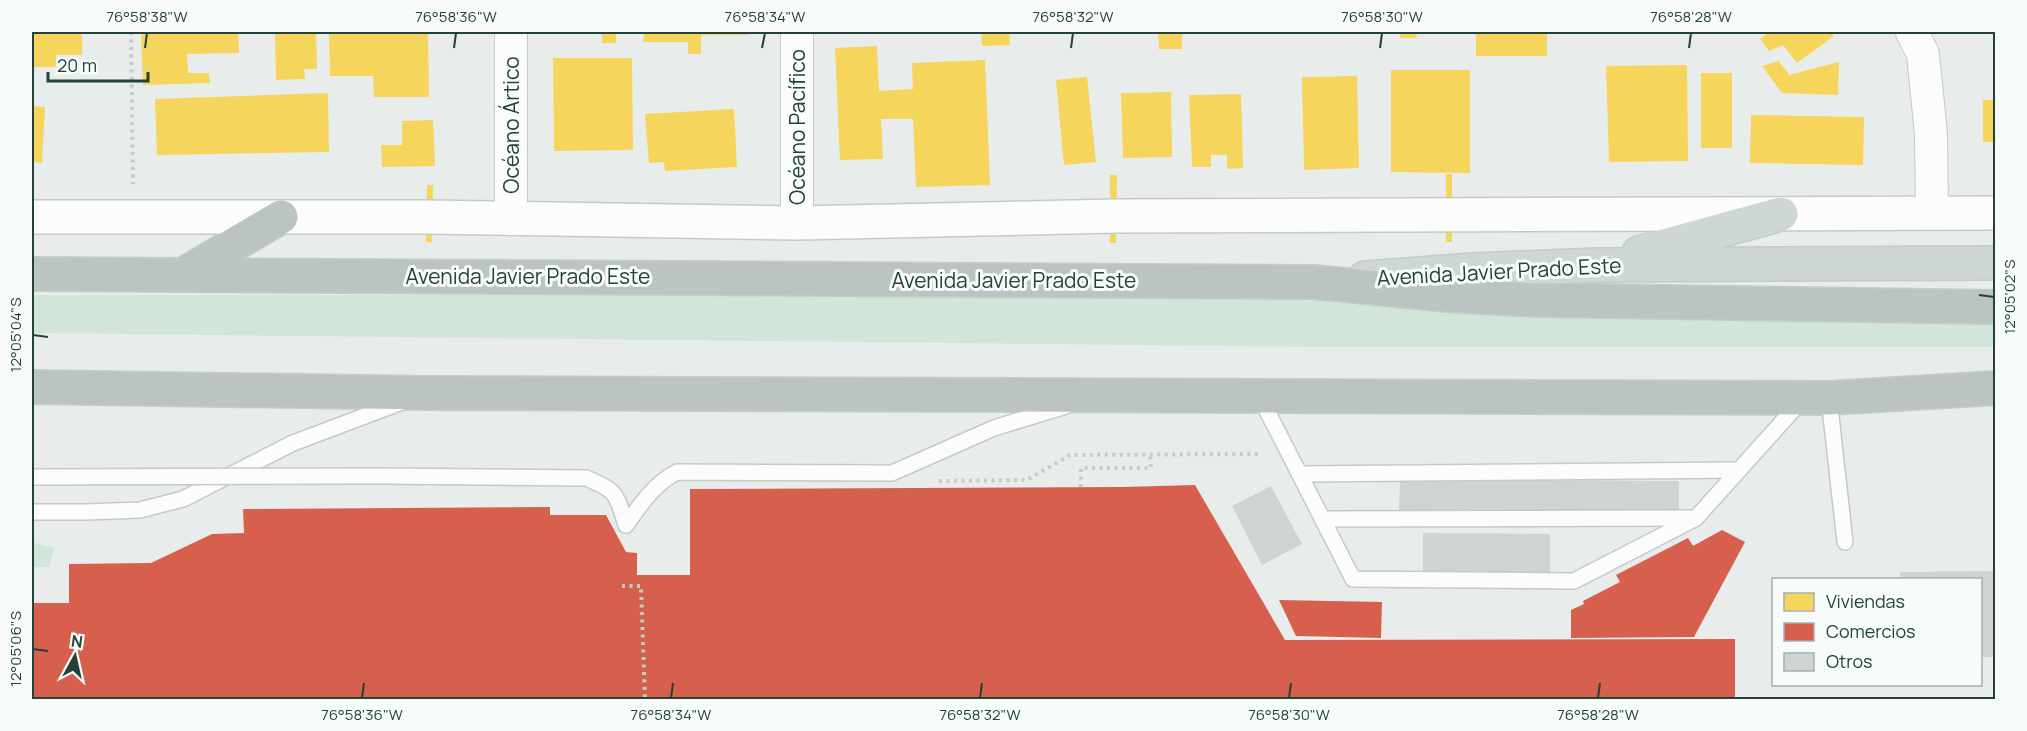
<svg xmlns="http://www.w3.org/2000/svg" width="2027" height="731" font-family="Manrope,sans-serif">
<style>
.green{fill:#d1e6d8}
.homes{fill:#f6d55c}
.shops{fill:#d6604d}
.building{fill:#cfd4d2}
.lines{fill:none;stroke-linecap:round;stroke-linejoin:round}
.service-casing{stroke:#c5cac8;stroke-width:18}
.minor-casing{stroke:#c5cac8;stroke-width:34}
.secondary-casing{stroke:#c3cbc8;stroke-width:36}
.primary-casing{stroke:#c3ccc9;stroke-width:36}
.motorway-casing{stroke:#c3ccc9;stroke-width:36}
.path{stroke:#c3ccca;stroke-width:4;stroke-dasharray:3 4.5;stroke-linecap:butt}
.service{stroke:#fcfcfc;stroke-width:15}
.minor{stroke:#fcfcfc;stroke-width:32}
.secondary{stroke:#fcfcfc;stroke-width:33}
.primary{stroke:#cfd7d5;stroke-width:33}
.motorway{stroke:#bcc4c2;stroke-width:33}
.service-bridge-casing{stroke:#c5cac8;stroke-width:18;stroke-linecap:butt}
.service-bridge{stroke:#fcfcfc;stroke-width:15}
.ticks{fill:none;stroke:#24423a;stroke-width:2}
.labels{text-anchor:middle;dominant-baseline:central;stroke-width:6;stroke-linejoin:round;paint-order:stroke}
.street-label{font-size:21px;fill:#24423a;stroke:#f7fbf9}
.neatline{fill:none;stroke:#24423a;stroke-width:2}
.ticks-label{font-size:15px;text-anchor:middle;fill:#24423a}
</style>
<rect width="100%" height="100%" fill="#e8edeb"/>
<g class="green">
<path d="M1731 294 1996 308 1995 347H1309L32 333V295Z"/>
<path d="M32 542 54 548 49 567H32Z"/>
</g>
<g class="homes">
<path d="M32 32H82V55H56V67H32Z"/>
<path d="M141 32H238L239 53 187 54 188 73H209L210 83 143 85Z"/>
<path d="M275 32H316L317 69H304L305 79 276 80Z"/>
<path d="M329 32H428L429 97H374L373 76H330Z"/>
<rect x="602" y="32" width="14" height="11"/>
<path d="M644 32H748V35H701V54H688V42H643Z"/>
<path d="M981 32H1009L1010 45 982 46Z"/>
<path d="M1158 32H1182V49H1159Z"/>
<path d="M1400 32H1417L1416 38H1400Z"/>
<rect x="1476" y="32" width="71" height="24"/>
<path d="M1770 32H1830L1834 36 1797 63 1783 45 1769 51 1760 39Z"/>
<path d="M877 46 879 91 913 89 912 63 985 60 990 185 916 187 913 119H881L883 159 840 160 835 48Z"/>
<path d="M553 58H632L633 150 554 151Z"/>
<path d="M1779 61 1789 75 1839 62 1838 95 1782 93 1762 66Z"/>
<path d="M1687 65 1688 161 1609 162 1606 66Z"/>
<path d="M1391 70H1470V173L1391 172Z"/>
<rect x="1701" y="73" width="31" height="75"/>
<path d="M1357 76 1359 168 1304 170 1302 77Z"/>
<path d="M1087 77 1096 162 1064 165 1056 80Z"/>
<path d="M1171 92 1172 157 1123 158 1121 93Z"/>
<path d="M328 93 329 152 157 155 155 99Z"/>
<path d="M1241 94 1243 168 1227 169V155H1211V167H1192L1189 95Z"/>
<rect x="1983" y="100" width="13" height="42"/>
<path d="M32 106 45 107 42 163 32 162Z"/>
<path d="M734 109 737 167 665 171 664 162 649 163 645 114Z"/>
<path d="M1751 115 1864 117 1863 165 1750 163Z"/>
<path d="M433 120 435 166 382 167 381 145H402V121Z"/>
<rect x="1446" y="174" width="6" height="68"/>
<path d="M1110 175H1117L1116 243H1110Z"/>
<path d="M427 185H433L432 242H426Z"/>
</g>
<g class="shops">
<path d="M1195 485 1285 640 1735 639V700H32V670H34V603H69V564L151 563 212 534 244 533 243 509 550 507V515H606L626 552 637 553V575H690V489L1122 487Z"/>
<path d="M1722 530 1745 542 1694 637 1571 638V610L1584 604 1583 601 1620 582 1616 575 1688 538 1693 546Z"/>
<path d="M1279 600 1382 602 1381 638 1296 636Z"/>
</g>
<g class="building">
<path d="M1400 479 1679 481V514L1399 513Z"/>
<path d="M1271 486 1302 544 1262 565 1232 506Z"/>
<path d="M1423 533 1550 534V574L1423 573Z"/>
<path d="M1996 571V657H1980V580H1900V572Z"/>
</g>
<g class="lines">
<defs>
<g id="service">
<path d="M1259 395 1353 579 1574 581 1696 518 1802 400"/>
<path d="M1829 398 1845 542"/>
<path d="M1300 474 1739 470"/>
<path d="M586 478C618 491 616 494 626 525"/>
<path d="M32 512H86L140 510 183 499 293 443 402 402"/>
<path d="M1322 519 1694 518"/>
<path d="M626 525C640 505 655 483 677 472L892 473 994 428 1066 406"/>
</g>
<g id="minor">
<path d="M511 32V219"/>
<path d="M797 32V223"/>
<path d="M1912 32 1923 54 1931 134 1932 213"/>
</g>
<path id="secondary" d="M32 217H426L797 223 1116 216 1996 213"/>
<g id="primary">
<path d="M1639 253 1781 214"/>
<path d="M1365 278 1473 270 1598 265 1996 263"/>
</g>
<g id="motorway">
<path d="M32 274 1314 282 1447 295 1536 300 1996 307"/>
<path d="M184 274 281 217"/>
<path d="M32 387 427 393 1829 398 1996 388"/>
</g>
</defs>
<use href="#service" class="service-casing"/>
<use href="#minor" class="minor-casing"/>
<use href="#secondary" class="secondary-casing"/>
<use href="#primary" class="primary-casing"/>
<use href="#motorway" class="motorway-casing"/>
<g class="path">
<path d="M131 32 133 184"/>
<path d="M939 481 1027 480 1070 455 1261 454"/>
<path d="M1081 487V468H1151L1150 455"/>
<path d="M622 586H641L645 700"/>
</g>
<use href="#service" class="service"/>
<use href="#minor" class="minor"/>
<use href="#secondary" class="secondary"/>
<use href="#primary" class="primary"/>
<use href="#motorway" class="motorway"/>
<defs>
<path id="service-bridge" d="M32 477 380 476 586 478"/>
</defs>
<use href="#service-bridge" class="service-bridge-casing"/>
<use href="#service-bridge" class="service-bridge"/>
</g>
<path class="ticks" d="M145 48 147 33M454 48 456 33M762 48 765 33M1071 48 1073 33M1380 48 1382 33M1689 48 1691 33M1979 295 1994 297M33 335 48 337M33 649 48 651M362 698 364 683M671 698 673 683M980 698 982 683M1289 698 1291 683M1598 698 1600 683"/>
<g class="labels">
<g class="street-label">
<text transform="translate(511 125) rotate(-90)">Océano Ártico</text>
<text transform="translate(797 127) rotate(-90)">Océano Pacífico</text>
<text transform="translate(1499 271) rotate(-3)">Avenida Javier Prado Este</text>
<text x="528" y="276">Avenida Javier Prado Este</text>
<text x="1014" y="280">Avenida Javier Prado Este</text>
</g>
</g>
<rect width="2027" height="731" fill="none" stroke="#f7fbf9" stroke-width="66"/>
<rect x="1772" y="578" width="210" height="108" fill="#f7fbf9" stroke="#a3b1ad" stroke-width="1.5"/>
<rect x="1784" y="593" width="30" height="18" fill="#f6d55c" stroke="#a3b1ad" stroke-width="1.5"/>
<text x="1826" y="608" font-size="18" fill="#24423a">Viviendas</text>
<rect x="1784" y="623" width="30" height="18" fill="#d6604d" stroke="#a3b1ad" stroke-width="1.5"/>
<text x="1826" y="638" font-size="18" fill="#24423a">Comercios</text>
<rect x="1784" y="653" width="30" height="18" fill="#cfd4d2" stroke="#a3b1ad" stroke-width="1.5"/>
<text x="1826" y="668" font-size="18" fill="#24423a">Otros</text>
<g transform="translate(75 656) rotate(8)" stroke="#f7fbf9" stroke-width="4.5" paint-order="stroke">
<path d="M0-4.5L10 22L0 15L-10 22Z" fill="#24423a"/>
<text y="-9" font-size="16" font-weight="bold" text-anchor="middle" fill="#24423a">N</text>
</g>
<path d="M48 72v9h100v-9" fill="none" stroke="#24423a" stroke-width="3"/>
<text x="57" y="72" font-size="18" fill="#24423a" stroke="#f7fbf9" stroke-width="4.5" paint-order="stroke">20 m</text>
<rect x="33" y="33" width="1961" height="665" class="neatline"/>
<g class="ticks-label">
<text x="147" y="22">76°58'38"W</text>
<text x="456" y="22">76°58'36"W</text>
<text x="765" y="22">76°58'34"W</text>
<text x="1073" y="22">76°58'32"W</text>
<text x="1382" y="22">76°58'30"W</text>
<text x="1691" y="22">76°58'28"W</text>
<text transform="translate(2010 297) rotate(-90)" y="5">12°05'02"S</text>
<text transform="translate(16 335) rotate(-90)" y="5">12°05'04"S</text>
<text transform="translate(16 649) rotate(-90)" y="5">12°05'06"S</text>
<text x="362" y="720">76°58'36"W</text>
<text x="671" y="720">76°58'34"W</text>
<text x="980" y="720">76°58'32"W</text>
<text x="1289" y="720">76°58'30"W</text>
<text x="1598" y="720">76°58'28"W</text>
</g>
</svg>
